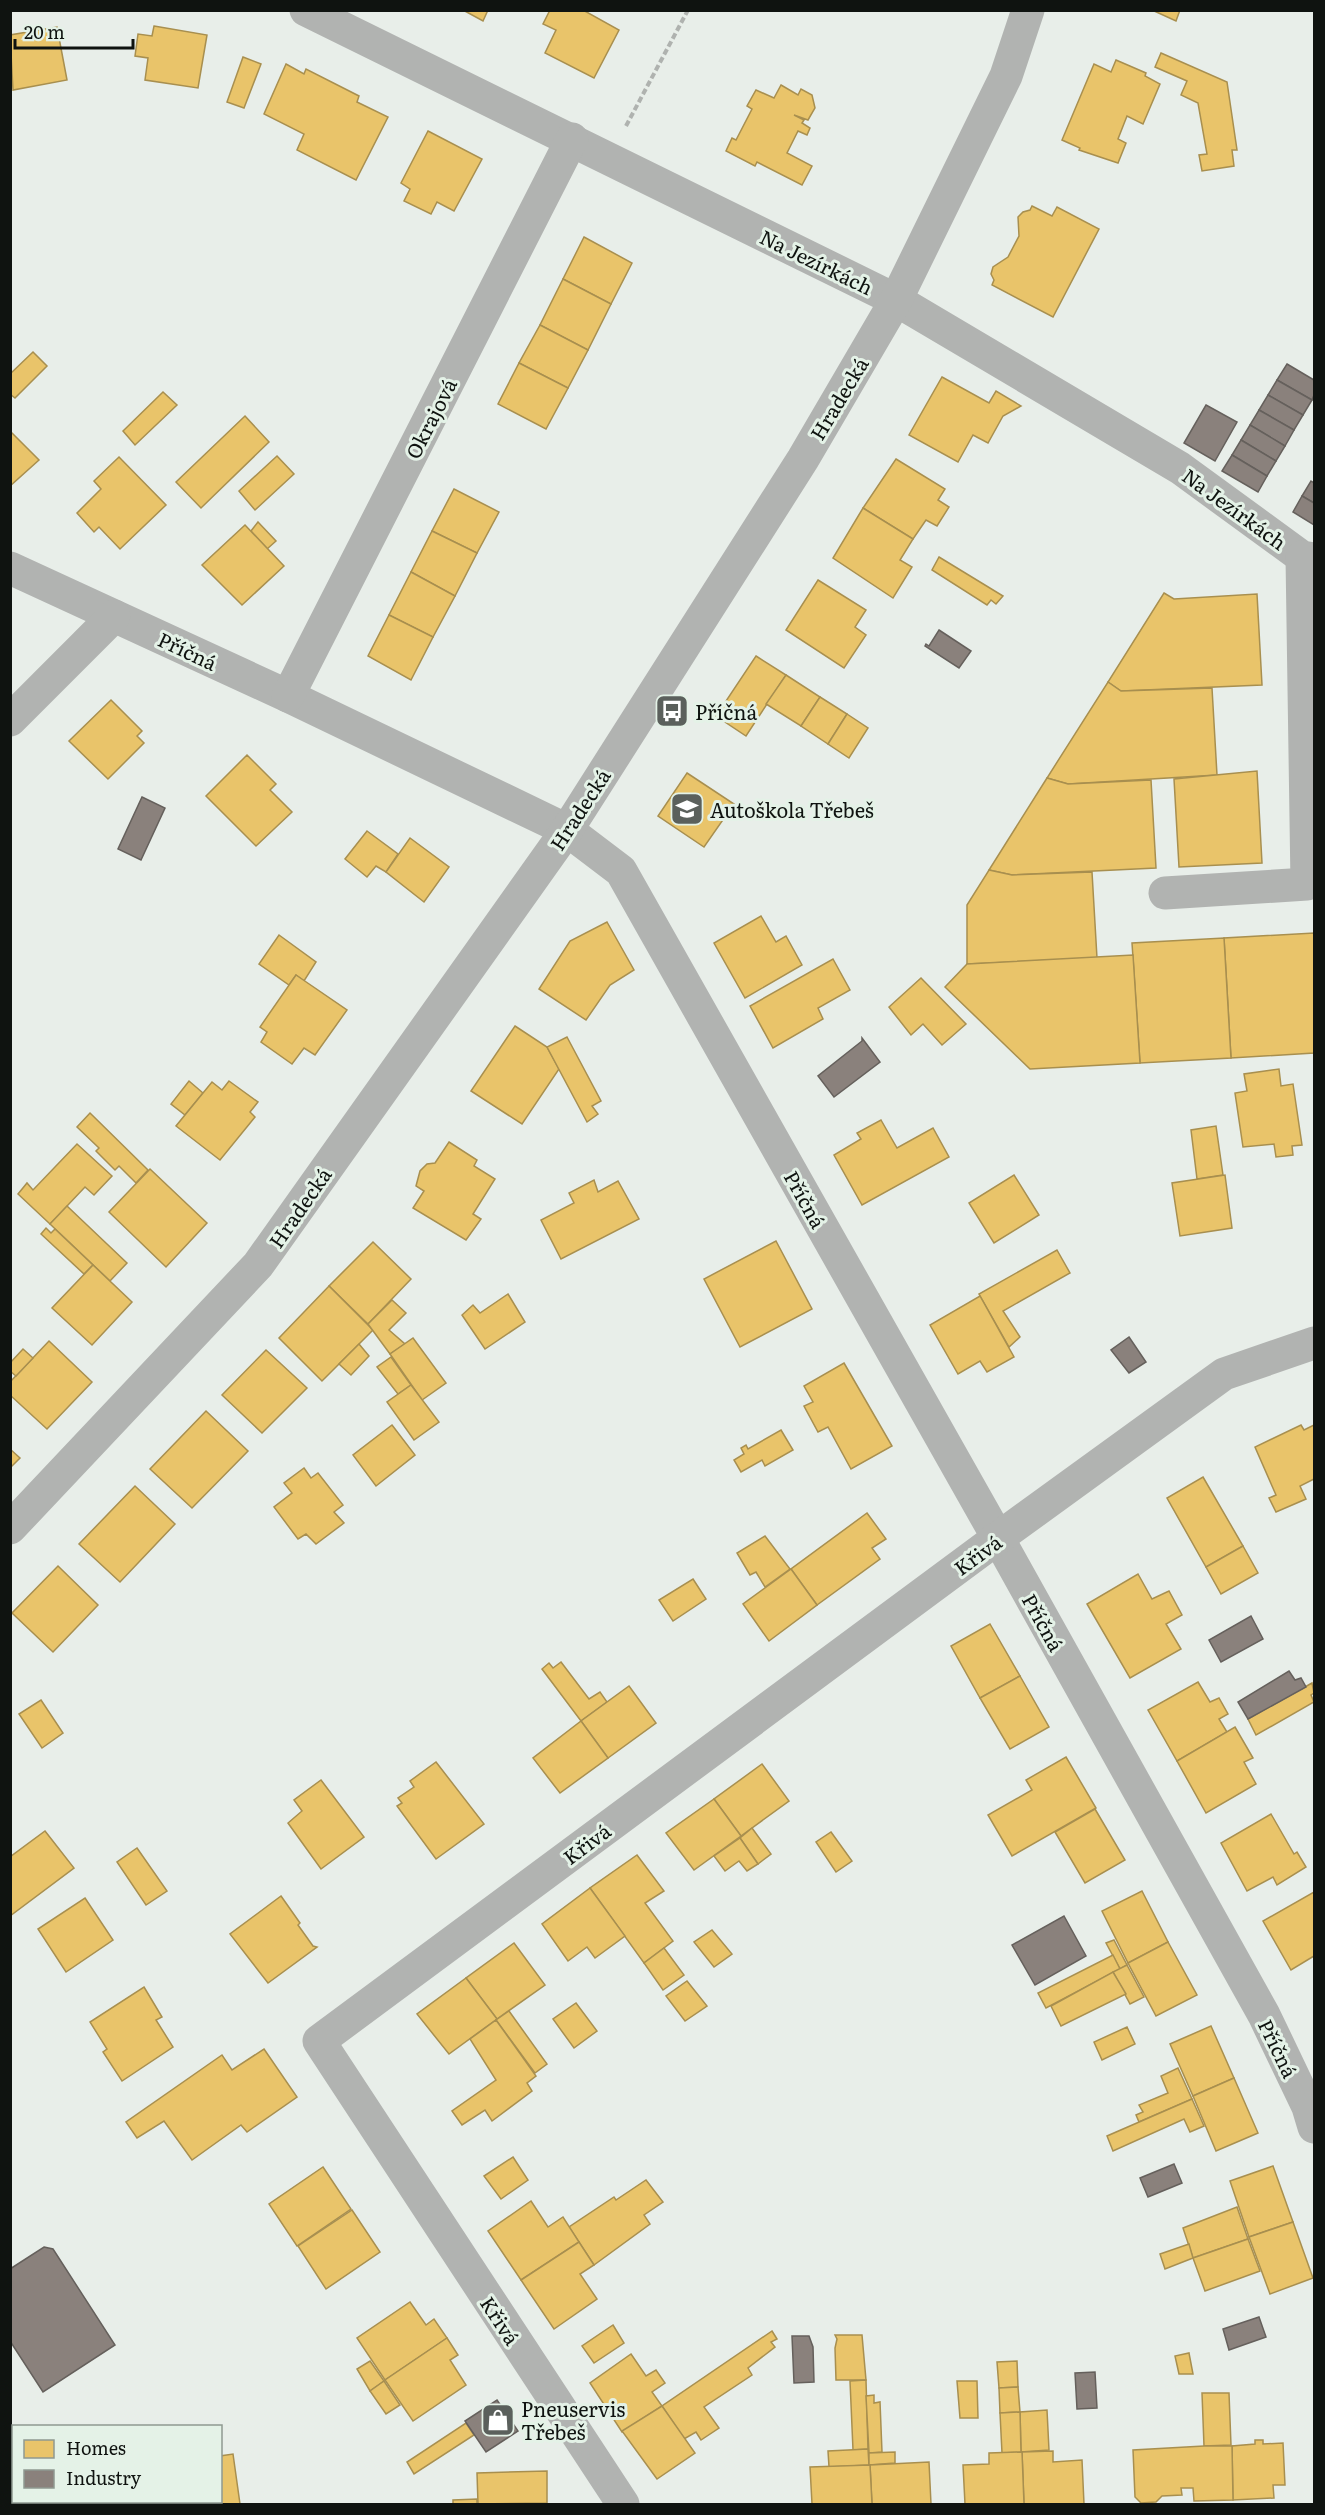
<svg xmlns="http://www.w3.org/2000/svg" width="1325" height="2515" font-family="Literata,serif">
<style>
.homes{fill:#e9c46a;stroke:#a88f4f;stroke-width:1.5}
.industry{fill:#8a817c;stroke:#65605c;stroke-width:1.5}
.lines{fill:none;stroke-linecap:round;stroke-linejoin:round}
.path{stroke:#afb2af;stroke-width:4;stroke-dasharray:6 3;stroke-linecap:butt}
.minor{stroke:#b1b3b1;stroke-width:33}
.labels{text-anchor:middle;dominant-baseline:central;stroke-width:6;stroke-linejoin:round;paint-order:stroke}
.street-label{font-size:20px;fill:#0f1310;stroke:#e4f2e7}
.poi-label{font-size:20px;fill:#0f1310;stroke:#e4f2e7;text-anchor:start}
</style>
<rect width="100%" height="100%" fill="#e8eee9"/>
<g class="homes">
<path d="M463 10H488L483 21Z"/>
<path d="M550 10H583L619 30 594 78 545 53 556 30 543 24Z"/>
<path d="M1152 10H1180L1176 21Z"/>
<path d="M154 26 207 35 198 88 145 80 148 58 135 56 138 34 152 36Z"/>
<path d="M57 27 67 80 13 90 10 35Z"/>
<path d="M1161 53 1227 82 1237 150H1232L1234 166 1202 171 1199 155 1207 154 1198 103 1181 95 1187 81 1155 67Z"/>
<path d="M243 57 261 64 244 108 227 102Z"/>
<path d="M1116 60 1146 73 1145 76 1160 84 1143 124 1127 116 1118 139 1126 143 1118 163 1079 150 1080 148 1062 140 1094 64 1111 72Z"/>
<path d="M286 64 304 74 306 69 359 96 357 102 388 117 356 180 297 150 304 134 264 114Z"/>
<path d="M781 85 798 95 801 89 812 95 815 108 808 120 794 115 804 120 802 123 810 128 807 135 798 131 787 153 812 166 802 185 757 162 755 166 726 151 732 138 736 140 752 109 747 106 756 90 774 98Z"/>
<path d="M428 131 482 159 454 211 437 202 431 214 404 201 410 189 401 183Z"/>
<path d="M1032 206 1052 216 1057 207 1099 229 1053 317 992 285 994 280 991 274 993 267 1008 257 1019 236 1018 217 1023 212 1030 210Z"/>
<path d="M584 237 632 263 611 304 563 279Z"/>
<path d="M563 279 611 304 588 350 540 325Z"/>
<path d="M540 325 588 350 568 388 519 363Z"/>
<path d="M33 352 47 366 15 398 10 394V374Z"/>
<path d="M519 363 568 388 546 429 498 404Z"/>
<path d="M942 377 989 403 996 391 1021 406 1003 416 988 443 973 435 958 462 909 435Z"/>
<path d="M163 392 177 405 135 445 123 431Z"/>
<path d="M245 416 269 442 201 508 176 482Z"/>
<path d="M10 431 39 460 10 486Z"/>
<path d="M277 456 294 474 255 510 239 491Z"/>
<path d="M119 457 166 505 120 549 99 527 94 532 77 513 101 489 94 481Z"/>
<path d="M896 459 945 489 938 500 949 507 937 526 926 520 913 539 863 508Z"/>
<path d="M454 489 499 512 477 553 432 531Z"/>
<path d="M863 508 913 539 900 560 912 567 893 598 833 558Z"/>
<path d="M258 522 276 541 267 549 251 531Z"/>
<path d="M245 525 284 566 242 605 202 565Z"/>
<path d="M432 531 477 553 455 596 411 572Z"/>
<path d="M939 557 1003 596 996 604 991 600 987 605 932 570Z"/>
<path d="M411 572 455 596 433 637 389 615Z"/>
<path d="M818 580 866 610 855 627 866 635 844 668 786 630Z"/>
<path d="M1164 593 1174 599 1257 594 1262 685 1121 691 1108 682Z"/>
<path d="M389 615 433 637 411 680 368 656Z"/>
<path d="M756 656 786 675 746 736 716 716Z"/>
<path d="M786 675 820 697 801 726 766 704Z"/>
<path d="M1108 682 1121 691 1212 688 1217 775 1068 784 1047 778Z"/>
<path d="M820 697 847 714 828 744 801 726Z"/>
<path d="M111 700 142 731 137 736 144 743 108 779 69 741Z"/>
<path d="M847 714 868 728 849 758 828 744Z"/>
<path d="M247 755 276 784 270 790 292 812 256 846 206 796Z"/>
<path d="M1257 771 1262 863 1179 867 1174 779Z"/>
<path d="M687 773 734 804 704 847 658 816Z"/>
<path d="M1047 778 1068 784 1151 780 1156 868 1012 875 989 870Z"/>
<path d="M367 831 398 854 386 872 376 866 367 877 345 859Z"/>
<path d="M410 838 449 867 424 902 386 872Z"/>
<path d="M989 870 1012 875 1092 872 1097 958 967 964V905Z"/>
<path d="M761 916 776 942 786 936 802 965 745 998 714 943Z"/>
<path d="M607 922 634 970 610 985 586 1020 539 989 570 941Z"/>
<path d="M1314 933V1053L1231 1058 1224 938Z"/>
<path d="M279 935 316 962 304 981 296 975 289 985 259 964Z"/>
<path d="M1224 938 1231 1058 1140 1063 1132 943Z"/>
<path d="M1133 955 1140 1063 1030 1069 945 987 967 964Z"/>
<path d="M833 959 850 990 818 1008 823 1019 773 1048 750 1006Z"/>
<path d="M296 975 347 1010 315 1055 304 1048 292 1064 261 1042 267 1032 260 1027Z"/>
<path d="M921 978 966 1024 942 1045 923 1024 911 1035 889 1007Z"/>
<path d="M515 1026 547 1047 559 1069 522 1124 471 1091Z"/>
<path d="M567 1037 601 1101 592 1106 598 1114 587 1122 547 1047Z"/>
<path d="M1279 1069 1281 1086 1293 1084 1302 1145 1292 1146 1293 1155 1276 1157 1274 1144 1243 1147 1235 1093 1247 1091 1244 1074Z"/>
<path d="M189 1081 203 1093 185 1115 171 1104Z"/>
<path d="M229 1081 258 1102 250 1112 255 1117 220 1160 176 1126 212 1082 222 1090Z"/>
<path d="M90 1113 148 1170 136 1183 119 1166 115 1170 96 1151 99 1148 77 1127Z"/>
<path d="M881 1120 897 1148 933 1128 949 1157 862 1205 834 1155 861 1139 857 1133Z"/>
<path d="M1216 1126 1223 1175 1197 1179 1191 1130Z"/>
<path d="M449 1142 477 1160 474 1166 495 1179 473 1214 481 1219 466 1240 413 1208 424 1191 416 1186 420 1171 427 1164 435 1163Z"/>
<path d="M77 1144 112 1176 94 1195 85 1187 50 1224 18 1194 27 1183 33 1190Z"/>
<path d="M150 1169 207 1223 166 1267 109 1212Z"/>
<path d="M1014 1175 1039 1215 994 1243 969 1203Z"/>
<path d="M1225 1175 1232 1228 1180 1236 1172 1183Z"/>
<path d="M594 1180 598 1192 618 1181 639 1219 561 1259 541 1220 574 1203 569 1193Z"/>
<path d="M67 1206 127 1263 110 1281 50 1224Z"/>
<path d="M46 1228 51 1233 55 1229 93 1265 84 1274 41 1234Z"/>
<path d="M776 1241 812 1309 740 1347 704 1279Z"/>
<path d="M373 1242 411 1279 368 1324 329 1286Z"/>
<path d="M1057 1250 1070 1273 1003 1311 1020 1337 1009 1347 979 1294Z"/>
<path d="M93 1265 132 1302 92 1345 52 1308Z"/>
<path d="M329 1286 373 1330 322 1381 279 1338Z"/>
<path d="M508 1294 525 1322 485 1349 462 1315 473 1305 480 1313Z"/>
<path d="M980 1296 1014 1357 987 1372 980 1361 958 1374 930 1325Z"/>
<path d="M392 1300 406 1313 389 1330 405 1344 390 1354 368 1324Z"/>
<path d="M413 1338 446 1383 422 1400 390 1354Z"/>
<path d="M49 1341 92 1382 47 1429 10 1395V1382Z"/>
<path d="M359 1344 369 1356 351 1375 339 1364Z"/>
<path d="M23 1349 33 1358 16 1376 10 1371V1363Z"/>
<path d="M266 1350 307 1388 262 1433 222 1395Z"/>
<path d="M391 1357 411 1385 398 1394 377 1367Z"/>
<path d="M844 1363 892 1446 851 1469 828 1427 818 1432 804 1406 813 1402 804 1386Z"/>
<path d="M411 1385 439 1422 414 1440 387 1402Z"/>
<path d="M206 1411 248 1451 192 1508 150 1469Z"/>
<path d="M392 1425 415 1455 376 1486 353 1455Z"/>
<path d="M1301 1425 1304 1430 1314 1425V1479L1300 1486 1306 1499 1276 1512 1269 1498 1276 1495 1255 1447Z"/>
<path d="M781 1430 793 1450 765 1466 762 1460 741 1472 734 1460 744 1454 741 1448 746 1445 748 1449Z"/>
<path d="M10 1449 20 1458 10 1468Z"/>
<path d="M304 1468 311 1478 318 1473 343 1505 334 1512 344 1523 316 1544 306 1534 298 1539 274 1507 292 1493 284 1483Z"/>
<path d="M1203 1477 1243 1546 1206 1567 1167 1498Z"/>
<path d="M135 1486 175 1524 120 1582 79 1544Z"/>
<path d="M867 1513 886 1539 872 1548 880 1559 817 1605 791 1569Z"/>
<path d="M765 1536 790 1569 765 1587 756 1572 750 1575 737 1553Z"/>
<path d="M1243 1546 1258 1573 1221 1594 1206 1567Z"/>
<path d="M58 1566 98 1605 53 1652 12 1613Z"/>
<path d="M791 1569 817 1605 769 1641 743 1604Z"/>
<path d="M1138 1574 1152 1599 1169 1591 1182 1615 1166 1624 1181 1649 1130 1678 1087 1604Z"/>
<path d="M693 1579 706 1599 673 1621 659 1600Z"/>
<path d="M990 1624 1020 1676 980 1698 951 1646Z"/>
<path d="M561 1662 589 1699 600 1692 607 1702 581 1721 542 1669 549 1663 553 1668Z"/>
<path d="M1020 1676 1049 1727 1010 1749 980 1698Z"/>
<path d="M1198 1682 1210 1702 1219 1698 1228 1714 1219 1719 1227 1732 1177 1761 1148 1710Z"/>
<path d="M1312 1683 1314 1693 1311 1695 1314 1702 1256 1735 1248 1719Z"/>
<path d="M629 1686 656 1723 608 1758 581 1721Z"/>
<path d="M41 1700 63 1733 42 1748 19 1714Z"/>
<path d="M581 1721 608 1758 560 1793 533 1758Z"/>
<path d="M1235 1727 1253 1758 1244 1762 1256 1784 1206 1813 1177 1761Z"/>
<path d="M1066 1757 1096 1808 1012 1856 988 1815 1032 1790 1026 1780Z"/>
<path d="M436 1762 484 1824 436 1859 397 1806 402 1803 398 1798 414 1787 410 1781Z"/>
<path d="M762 1764 789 1801 741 1836 714 1799Z"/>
<path d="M321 1780 364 1837 321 1869 288 1823 302 1811 294 1800Z"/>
<path d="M714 1799 741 1836 694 1870 666 1833Z"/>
<path d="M1095 1809 1125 1860 1085 1883 1055 1832Z"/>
<path d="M1271 1814 1294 1854 1297 1852 1306 1867 1277 1885 1273 1877 1247 1891 1221 1843Z"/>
<path d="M752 1828 771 1854 758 1864 740 1838Z"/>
<path d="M45 1831 74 1868 10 1916V1857Z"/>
<path d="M831 1832 852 1861 836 1872 816 1842Z"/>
<path d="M740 1838 758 1864 747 1871 739 1861 725 1871 714 1856Z"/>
<path d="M137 1848 167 1891 146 1905 117 1862Z"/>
<path d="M637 1855 664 1891 645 1903 673 1941 644 1963 590 1888Z"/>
<path d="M590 1888 625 1936 595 1958 587 1947 568 1961 542 1924Z"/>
<path d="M1142 1891 1168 1942 1128 1963 1102 1911Z"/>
<path d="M1314 1892V1956L1291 1970 1263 1921Z"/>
<path d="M281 1896 300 1923 298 1925 313 1946 317 1947 268 1983 230 1934Z"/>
<path d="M85 1898 113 1940 66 1972 38 1929Z"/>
<path d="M712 1930 732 1954 714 1967 694 1942Z"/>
<path d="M1114 1940 1127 1965 1120 1969 1106 1943Z"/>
<path d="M1168 1942 1197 1995 1156 2016 1128 1963Z"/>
<path d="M514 1943 545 1985 497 2019 466 1978Z"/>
<path d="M664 1948 684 1975 663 1990 644 1963Z"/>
<path d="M1113 1955 1120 1969 1046 2008 1038 1993Z"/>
<path d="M1127 1965 1144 1997 1130 2004 1113 1972Z"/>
<path d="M1113 1972 1126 1994 1061 2026 1051 2006Z"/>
<path d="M466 1978 497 2019 449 2054 417 2014Z"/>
<path d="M687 1981 707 2006 685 2021 666 1996Z"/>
<path d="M144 1987 162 2017 156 2020 173 2047 122 2081 103 2052 107 2049 90 2022Z"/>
<path d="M576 2003 597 2031 574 2048 553 2019Z"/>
<path d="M509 2011 547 2064 535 2073 496 2020Z"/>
<path d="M496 2020 536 2076 527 2083 532 2091 492 2121 485 2110 462 2125 452 2111 496 2080 470 2039Z"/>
<path d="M1211 2026 1234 2078 1193 2096 1170 2044Z"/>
<path d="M1127 2027 1135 2044 1102 2060 1094 2042Z"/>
<path d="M264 2049 297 2097 247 2132 241 2125 192 2160 164 2121 137 2138 126 2122 222 2055 232 2070Z"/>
<path d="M1178 2068 1192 2099 1139 2122 1136 2115 1143 2112 1139 2105 1168 2093 1161 2076Z"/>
<path d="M1234 2078 1258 2133 1216 2151 1193 2096Z"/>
<path d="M1192 2099 1204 2126 1190 2132 1184 2119 1113 2151 1107 2136Z"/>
<path d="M513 2157 528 2180 501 2199 484 2176Z"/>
<path d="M1273 2166 1293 2222 1249 2237 1230 2181Z"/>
<path d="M323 2167 351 2209 297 2246 269 2204Z"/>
<path d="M646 2180 663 2202 644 2215 650 2224 594 2265 569 2227 614 2197 616 2200Z"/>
<path d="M531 2201 548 2227 563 2217 579 2242 521 2280 488 2231Z"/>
<path d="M1237 2207 1248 2239 1193 2258 1183 2228Z"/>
<path d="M352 2210 380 2252 326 2289 298 2246Z"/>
<path d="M1293 2222 1313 2278 1270 2294 1249 2237Z"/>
<path d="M1248 2239 1260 2271 1205 2291 1193 2258Z"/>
<path d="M579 2242 594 2265 580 2274 597 2299 554 2329 521 2280Z"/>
<path d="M1189 2244 1193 2258 1165 2269 1160 2254Z"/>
<path d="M410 2302 426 2325 434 2319 447 2338 385 2380 357 2338Z"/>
<path d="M613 2325 624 2343 594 2363 582 2346Z"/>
<path d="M772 2331 777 2339 771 2342 775 2347 748 2368 752 2375 704 2407 719 2428 701 2440 696 2432 684 2439 662 2406Z"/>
<path d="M835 2335H862L866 2380H836L835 2348 837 2339Z"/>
<path d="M447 2338 458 2355 450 2360 466 2385 413 2421 385 2380Z"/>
<path d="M1189 2353 1193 2374H1179L1175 2356Z"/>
<path d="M631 2354 646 2376 656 2370 665 2383 652 2392 662 2406 622 2432 590 2383Z"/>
<path d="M370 2361 384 2381 370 2391 357 2369Z"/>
<path d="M1017 2361 1018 2387 999 2388 997 2362Z"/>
<path d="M866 2380 868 2449 853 2450 850 2381Z"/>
<path d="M384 2381 400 2405 386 2414 370 2391Z"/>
<path d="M957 2381H977L978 2418H960Z"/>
<path d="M1018 2387 1020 2412 1000 2413 999 2388Z"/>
<path d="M1202 2393H1229L1231 2445 1204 2446Z"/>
<path d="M874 2395V2403L880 2402 882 2452 869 2453 866 2396Z"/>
<path d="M662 2406 695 2453 657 2479 622 2431Z"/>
<path d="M1047 2410 1049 2450 1021 2452 1020 2412Z"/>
<path d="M1020 2412 1021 2452 1002 2453 1000 2413Z"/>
<path d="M466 2423 474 2435 414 2474 407 2462Z"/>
<path d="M1255 2440H1263V2444L1283 2443 1285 2485H1273L1274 2498 1233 2500 1232 2446 1255 2444Z"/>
<path d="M14 2443V2502H83L85 2504H10V2445Z"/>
<path d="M1204 2446H1232L1233 2500 1194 2501 1193 2488H1181L1182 2495 1162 2496 1156 2502 1141 2503 1135 2497 1133 2450Z"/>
<path d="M868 2449 869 2465 829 2467 828 2451Z"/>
<path d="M1053 2451V2462L1082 2460 1084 2504H1024L1022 2452Z"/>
<path d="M895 2452V2463L869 2465V2453Z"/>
<path d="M1022 2452 1024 2504H965L963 2465 989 2464V2453Z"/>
<path d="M233 2454 240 2504H195L194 2502H220V2456Z"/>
<path d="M929 2462 931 2504H872L870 2465Z"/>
<path d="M870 2465 872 2504H812L810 2467Z"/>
<path d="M547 2471V2503L478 2504 477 2473Z"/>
<path d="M477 2499V2504H453V2500Z"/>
<path d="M149 2502H194L195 2504H150Z"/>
</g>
<g class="industry">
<path d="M1287 364 1314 380V395L1312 400 1277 380Z"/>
<path d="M1277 380 1312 400 1303 415 1268 395Z"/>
<path d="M1268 395 1303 415 1294 430 1259 410Z"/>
<path d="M1206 405 1237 422 1215 461 1184 443Z"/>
<path d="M1259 410 1294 430 1285 446 1250 425Z"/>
<path d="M1250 425 1285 446 1276 461 1241 440Z"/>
<path d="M1241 440 1276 461 1267 476 1232 455Z"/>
<path d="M1232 455 1267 476 1258 492 1222 471Z"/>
<path d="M1311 481 1314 483V503L1302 496Z"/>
<path d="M1302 496 1314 503V525L1293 512Z"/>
<path d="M939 630 971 651 959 668 925 646 926 644 929 646Z"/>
<path d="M142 797 165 808 141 860 118 849Z"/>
<path d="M862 1038 880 1062 834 1097 818 1076 862 1041Z"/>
<path d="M1129 1337 1146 1362 1129 1373 1111 1350Z"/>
<path d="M1251 1616 1263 1639 1221 1662 1209 1640Z"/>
<path d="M1289 1671 1295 1680 1301 1678 1306 1687 1248 1719 1238 1702Z"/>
<path d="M1064 1916 1086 1956 1035 1985 1012 1945Z"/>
<path d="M1174 2164 1182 2183 1148 2197 1140 2178Z"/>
<path d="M44 2247 53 2249 115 2345 43 2392 10 2341V2269Z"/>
<path d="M1259 2317 1266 2337 1229 2350 1223 2329Z"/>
<path d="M792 2336H809L813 2347 814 2382 794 2383Z"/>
<path d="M1095 2372 1097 2408 1077 2409 1075 2373Z"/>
<path d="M497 2400 518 2431 486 2452 465 2421Z"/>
</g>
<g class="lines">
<path class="path" d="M626 126 688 10"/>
<g class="minor">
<path d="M306 10 896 300 1180 468 1302 557 1314 559"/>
<path d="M10 568 288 696 567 830 621 871 998 1538 1264 2015 1308 2107 1314 2127"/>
<path d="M288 696 572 139"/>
<path d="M10 720 114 616"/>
<path d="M1165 893 1307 884 1302 557"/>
<path d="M10 1528 258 1265 567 830 803 459 896 300 1006 76 1028 10"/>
<path d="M623 2504 319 2041 998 1538 1224 1374 1314 1343"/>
</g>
</g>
<defs>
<symbol id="bus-square" viewBox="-11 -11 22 22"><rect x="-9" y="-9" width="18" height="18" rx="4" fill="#5b605c" stroke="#e4f2e7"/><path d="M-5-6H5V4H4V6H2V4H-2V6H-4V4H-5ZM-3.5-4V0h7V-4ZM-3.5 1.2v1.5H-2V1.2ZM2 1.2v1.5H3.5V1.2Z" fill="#fff"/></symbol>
<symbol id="school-square" viewBox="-11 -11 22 22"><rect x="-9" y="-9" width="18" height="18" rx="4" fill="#5b605c" stroke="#e4f2e7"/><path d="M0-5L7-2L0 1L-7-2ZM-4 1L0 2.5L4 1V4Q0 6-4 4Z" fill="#fff"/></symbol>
<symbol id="shop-square" viewBox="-11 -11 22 22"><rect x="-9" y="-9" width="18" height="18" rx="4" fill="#5b605c" stroke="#e4f2e7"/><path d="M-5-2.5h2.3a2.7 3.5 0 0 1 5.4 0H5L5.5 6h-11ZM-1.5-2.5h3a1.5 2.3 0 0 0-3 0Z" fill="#fff"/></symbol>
</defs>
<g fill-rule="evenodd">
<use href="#bus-square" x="653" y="692" width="38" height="38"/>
<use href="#school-square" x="668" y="790" width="38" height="38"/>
<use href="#shop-square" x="479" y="2401" width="38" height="38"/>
</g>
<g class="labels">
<g class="street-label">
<text transform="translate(817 261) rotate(26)">Na Jezírkách</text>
<text transform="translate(838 398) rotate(-59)">Hradecká</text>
<text transform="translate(430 418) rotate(-63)">Okrajová</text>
<text transform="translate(1235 508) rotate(36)">Na Jezírkách</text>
<text transform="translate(188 650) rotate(25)">Příčná</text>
<text transform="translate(579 809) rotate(-57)">Hradecká</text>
<text transform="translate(806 1199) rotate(61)">Příčná</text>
<text transform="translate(299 1207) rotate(-55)">Hradecká</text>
<text transform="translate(977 1554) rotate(-36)">Křivá</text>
<text transform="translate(1044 1622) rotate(61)">Příčná</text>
<text transform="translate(586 1843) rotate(-37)">Křivá</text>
<text transform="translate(1279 2048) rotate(64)">Příčná</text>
<text transform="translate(501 2320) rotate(57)">Křivá</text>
</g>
<g class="poi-label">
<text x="695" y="711">Příčná</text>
<text x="710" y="809">Autoškola Třebeš</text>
<text x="521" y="2408">Pneuservis<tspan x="521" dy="23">Třebeš</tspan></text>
</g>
</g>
<rect width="1325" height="2515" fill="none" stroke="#0f1310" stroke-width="24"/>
<rect x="12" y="2425" width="210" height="78" fill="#e4f2e7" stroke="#8f9991" stroke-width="1.5"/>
<rect x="24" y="2440" width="30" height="18" fill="#e9c46a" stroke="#8f9991" stroke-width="1.5"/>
<text x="66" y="2455" font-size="18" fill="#0f1310">Homes</text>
<rect x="24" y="2470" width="30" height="18" fill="#8a817c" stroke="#8f9991" stroke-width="1.5"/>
<text x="66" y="2485" font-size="18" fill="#0f1310">Industry</text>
<path d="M15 39v9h118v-9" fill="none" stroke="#0f1310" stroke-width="3"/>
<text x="24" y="39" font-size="18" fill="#0f1310" stroke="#e4f2e7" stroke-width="4.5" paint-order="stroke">20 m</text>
</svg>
